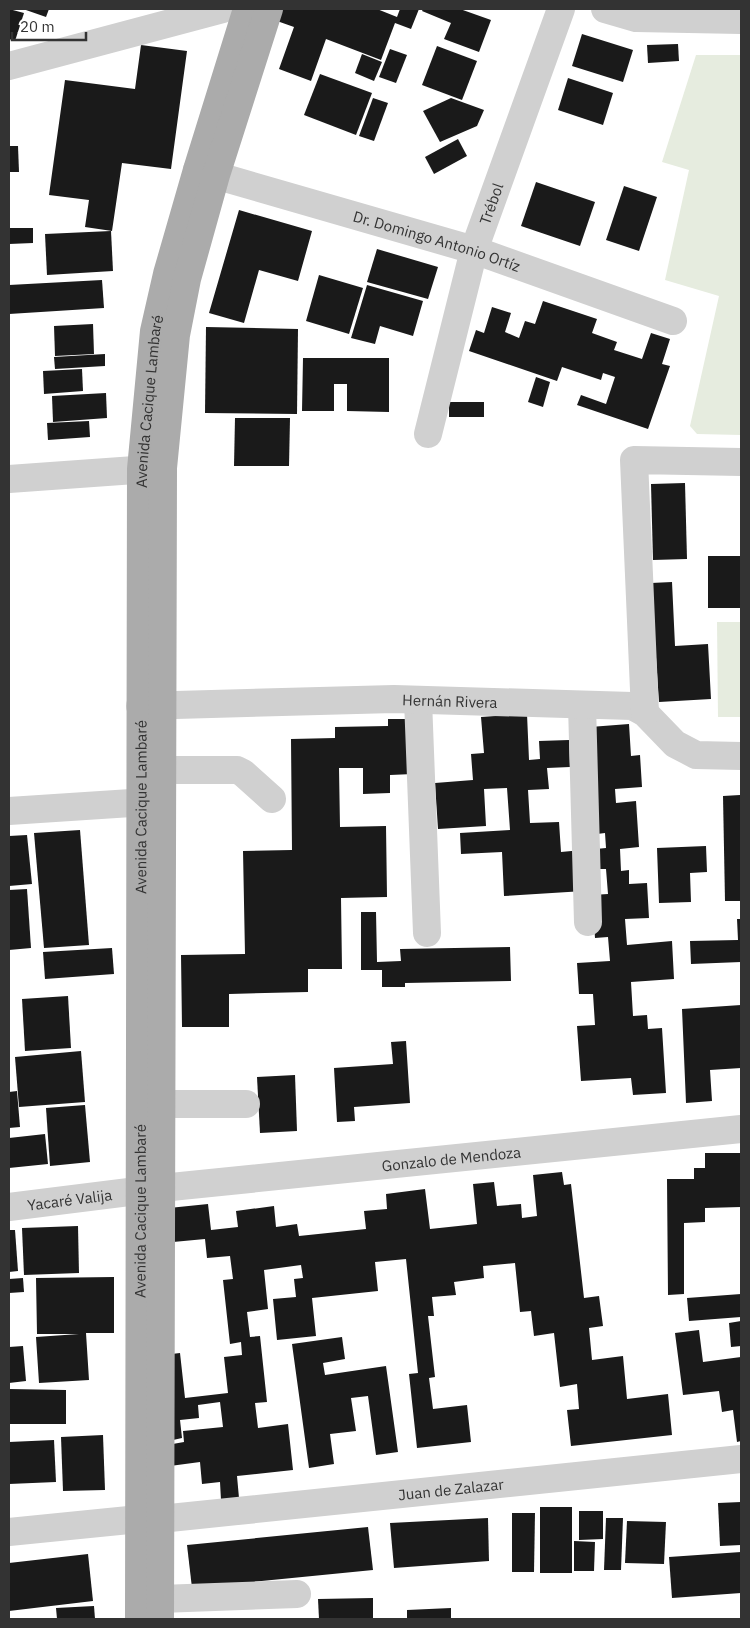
<svg xmlns="http://www.w3.org/2000/svg" width="750" height="1628" font-family="'IBM Plex Sans',sans-serif">
<style>
.green{fill:#e6ecdf}
.building{fill:#1a1a1a}
.lines{fill:none;stroke-linecap:round;stroke-linejoin:round}
.minor{stroke:#d0d0d0;stroke-width:28}
.major{stroke:#ababab;stroke-width:28}
.labels{text-anchor:middle;dominant-baseline:central;stroke-width:5;stroke-linejoin:round;paint-order:stroke}
.street-label{font-size:15px;fill:#333;stroke:#fff}
</style>
<rect width="100%" height="100%" fill="#fff"/>
<g class="green">
<path d="M696 55H741V435L697 434 690 426 719 296 665 280 689 170 662 162Z"/>
<path d="M717 622H741V717H718Z"/>
</g>
<g class="building">
<path d="M9 9 24 13 15 41 9 39Z"/>
<path d="M23 9H49L46 17Z"/>
<path d="M282 9H377L397 17 400 9H419L411 29 395 23 381 60 326 39 311 81 279 69 294 27 277 21Z"/>
<path d="M423 9H460L491 20 479 52 444 39 451 23 422 11Z"/>
<path d="M582 34 633 50 623 82 572 66Z"/>
<path d="M678 44 679 61 648 63 647 45Z"/>
<path d="M141 45 187 51 171 169 122 163 112 231 85 227 89 200 49 195 65 80 135 89Z"/>
<path d="M437 46 477 61 462 100 422 85Z"/>
<path d="M390 49 407 55 396 83 379 77Z"/>
<path d="M362 54 382 62 374 81 355 73Z"/>
<path d="M320 74 372 93 356 135 304 115Z"/>
<path d="M568 78 613 93 603 125 558 110Z"/>
<path d="M373 98 388 103 374 141 359 136Z"/>
<path d="M451 98 484 110 477 126 440 142 423 111Z"/>
<path d="M458 139 467 156 434 174 425 157Z"/>
<path d="M9 146H18L19 172H9Z"/>
<path d="M536 182 595 202 580 246 521 226Z"/>
<path d="M624 186 657 197 639 251 606 240Z"/>
<path d="M239 210 312 231 298 281 259 270 244 323 209 313Z"/>
<path d="M9 228H33V243L9 244Z"/>
<path d="M111 231 113 271 47 275 45 234Z"/>
<path d="M377 249 438 267 428 299 367 282Z"/>
<path d="M319 275 363 288 349 334 306 321Z"/>
<path d="M102 280 104 308 9 314V285Z"/>
<path d="M367 285 423 301 413 336 380 326 375 344 351 338Z"/>
<path d="M543 301 597 319 592 333 617 342 614 350 642 359 651 333 670 339 662 364 670 366 648 429 577 405 581 395 606 404 615 377 603 373 601 380 562 367 557 381 469 351 476 330 484 333 492 307 511 313 505 332 519 338 525 321 535 324Z"/>
<path d="M93 324 94 354 55 356 54 326Z"/>
<path d="M206 327 298 329 297 414 205 413Z"/>
<path d="M105 354V366L55 369 54 357Z"/>
<path d="M303 358H389V412L347 411V384H334V411H302Z"/>
<path d="M82 369 83 391 44 394 43 371Z"/>
<path d="M536 377 550 382 543 407 528 402Z"/>
<path d="M106 393 107 418 53 422 52 396Z"/>
<rect x="449" y="402" width="35" height="15"/>
<path d="M235 418H290L289 466H234Z"/>
<path d="M89 421 90 437 48 440 47 423Z"/>
<path d="M685 483 687 559 653 560 651 484Z"/>
<rect x="708" y="556" width="33" height="52"/>
<path d="M672 582 675 646 708 644 711 699 659 702 651 583Z"/>
<path d="M527 714 529 760 540 759 539 741 569 740 570 767 547 768 549 789 528 790 530 823 559 822 561 852 582 850 584 891 504 896 502 852 461 854 460 833 510 830 507 788 484 789 486 826 438 829 435 783 473 780 471 754 484 753 481 717Z"/>
<path d="M388 719H412L413 774 390 775V793L363 794V768H339L340 827 386 826 387 897 341 898 342 969H308V992L229 994V1027H182L181 955 245 954 243 851 292 850 291 739 335 738V727L388 726Z"/>
<path d="M629 724 631 756 640 755 642 787 615 789 616 803 636 801 639 847 620 849 621 871 629 870V884L647 883 649 918 625 919 627 945 672 941 674 979 631 982 633 1016 647 1015 648 1029 662 1028 666 1093 633 1095 631 1078 581 1081 577 1026 595 1025 593 994H579L577 963 610 961 608 937 595 938 592 895 608 894 606 869H597L596 849 606 848 605 833 597 834 590 727Z"/>
<path d="M740 795 741 812V901H725L723 796Z"/>
<path d="M80 830 89 945 44 948 34 833Z"/>
<path d="M27 835 32 884 9 886V836Z"/>
<path d="M706 846 707 872 690 873 691 902 659 903 657 848Z"/>
<path d="M27 889 31 948 9 950V890Z"/>
<path d="M361 912H376L377 962 401 961 400 949 510 947 511 981 405 983V987H382V970H361Z"/>
<path d="M737 919H741V962L691 964 690 941 738 940Z"/>
<path d="M112 948 114 974 45 979 43 952Z"/>
<path d="M68 996 71 1048 25 1051 22 999Z"/>
<path d="M741 1005V1068L710 1070 712 1101 686 1103 682 1009Z"/>
<path d="M406 1041 410 1103 354 1107 355 1121 337 1122 334 1068 393 1064 391 1042Z"/>
<path d="M81 1051 85 1102 19 1107 15 1057Z"/>
<path d="M295 1075 297 1131 260 1133 257 1077Z"/>
<path d="M17 1091 20 1127 9 1128V1092Z"/>
<path d="M85 1105 90 1162 50 1166 46 1108Z"/>
<path d="M45 1134 48 1164 9 1168V1138Z"/>
<path d="M705 1153H741V1207L705 1208V1222L684 1223V1294L668 1295 667 1179H694V1168H705Z"/>
<path d="M562 1172 564 1185 571 1184 584 1298 599 1296 603 1326 589 1328 592 1360 623 1356 627 1399 668 1394 672 1435 571 1446 567 1410 579 1409 577 1384 560 1387 554 1333 534 1336 531 1311 520 1312 515 1263 483 1266 484 1278 454 1282 456 1295 432 1297 434 1316H428L435 1377 429 1378 433 1409 467 1405 471 1442 417 1448 409 1374 418 1373 406 1259 375 1262 378 1291 312 1298 316 1336 277 1340 273 1299 296 1297 294 1279 303 1278 301 1265 264 1270 268 1309 247 1312 250 1337 260 1336 267 1402 255 1403 258 1428 288 1424 293 1470 237 1476 239 1498 221 1500 220 1482 202 1484 200 1462 170 1466 167 1445 184 1442 183 1431 223 1427 220 1402 198 1405 199 1418 180 1420 182 1438 173 1440 163 1355 180 1353 185 1398 228 1393 224 1357 242 1355 241 1342 230 1344 223 1280 233 1279 230 1256 207 1258 205 1239 173 1242 169 1208 208 1204 211 1230 238 1227 236 1211 274 1206 276 1227 297 1224 299 1236 366 1229 364 1211 387 1209 386 1194 425 1189 430 1229 477 1224 473 1184 494 1182 497 1206 521 1204 522 1218 537 1216 533 1175Z"/>
<path d="M78 1226 79 1273 24 1275 22 1228Z"/>
<path d="M9 1230H15L18 1271 9 1272Z"/>
<path d="M114 1277V1333H86L89 1380 39 1383 36 1337 79 1334H37L36 1278Z"/>
<path d="M23 1278 24 1292 9 1293V1279Z"/>
<path d="M741 1294V1317L689 1321 687 1298Z"/>
<path d="M741 1321V1346L731 1347 729 1323Z"/>
<path d="M699 1330 703 1362 741 1357V1441L737 1442 733 1410 722 1412 719 1391 683 1395 675 1333Z"/>
<path d="M342 1337 345 1359 323 1363 325 1375 386 1366 398 1452 376 1455 368 1396 351 1398 356 1431 330 1434 334 1464 309 1468 292 1344Z"/>
<path d="M23 1346 26 1381 9 1383V1347Z"/>
<path d="M9 1389 66 1390V1424H9Z"/>
<path d="M103 1435 105 1490 63 1491 61 1437Z"/>
<path d="M54 1440 56 1482 9 1484V1442Z"/>
<path d="M741 1502V1545L720 1546 718 1503Z"/>
<rect x="540" y="1507" width="32" height="66"/>
<path d="M579 1511H603V1539L579 1540Z"/>
<path d="M512 1513H535L534 1572H512Z"/>
<path d="M488 1518 489 1561 394 1568 390 1523Z"/>
<path d="M606 1518H623L621 1570H604Z"/>
<path d="M627 1521 666 1522 664 1564 625 1563Z"/>
<path d="M368 1527 373 1570 192 1588 187 1545Z"/>
<path d="M574 1541 595 1542 594 1571H574Z"/>
<path d="M741 1552V1593L672 1598 669 1557Z"/>
<path d="M88 1554 93 1601 9 1611V1563Z"/>
<path d="M373 1598V1619H319L318 1599Z"/>
<path d="M94 1606 95 1619H57L56 1608Z"/>
<path d="M451 1608V1619H407V1610Z"/>
</g>
<g class="lines">
<g class="minor">
<path d="M605 9 636 18 741 20"/>
<path d="M9 66 223 9"/>
<path id="s1" d="M197 170 474 250 673 321"/>
<path id="s2" d="M428 434 474 250 561 9"/>
<path d="M9 479 163 468"/>
<path d="M418 700 427 933"/>
<path d="M582 705 588 922"/>
<path id="s3" d="M140 706 394 699 632 706 645 713 675 744 696 755 741 756"/>
<path d="M645 713 634 460 741 462"/>
<path d="M163 770H237L243 773 272 799"/>
<path d="M9 811 162 801"/>
<path d="M162 1104H246"/>
<path id="s4" d="M9 1207 161 1188 741 1129"/>
<path id="s5" d="M9 1532 139 1519H160L741 1459"/>
<path d="M160 1599 297 1594"/>
</g>
<g class="major">
<path id="s6" d="M139 1619 141 469 154 331 167 274 197 170 247 9"/>
<path d="M160 1619 163 468 176 335 187 279 216 175 269 9"/>
</g>
</g>
<g class="labels">
<g class="street-label">
<text stroke="none"><textPath href="#s2" startOffset="239">Trébol</textPath></text>
<text stroke="none"><textPath href="#s1" startOffset="250">Dr. Domingo Antonio Ortíz</textPath></text>
<text stroke="none"><textPath href="#s6" startOffset="1218">Avenida Cacique Lambaré</textPath></text>
<text stroke="none"><textPath href="#s3" startOffset="310">Hernán Rivera</textPath></text>
<text stroke="none"><textPath href="#s6" startOffset="812">Avenida Cacique Lambaré</textPath></text>
<text stroke="none"><textPath href="#s4" startOffset="445">Gonzalo de Mendoza</textPath></text>
<text stroke="none"><textPath href="#s4" startOffset="61">Yacaré Valija</textPath></text>
<text stroke="none"><textPath href="#s6" startOffset="408">Avenida Cacique Lambaré</textPath></text>
<text stroke="none"><textPath href="#s5" startOffset="444">Juan de Zalazar</textPath></text>
</g>
</g>
<rect width="750" height="1628" fill="none" stroke="#333333" stroke-width="20"/>
<path d="M12 32v8h74v-8" fill="none" stroke="#333333" stroke-width="2.5"/>
<text x="20" y="32" font-size="15" fill="#333333" stroke="#ffffff" stroke-width="4" paint-order="stroke">20 m</text>
</svg>
